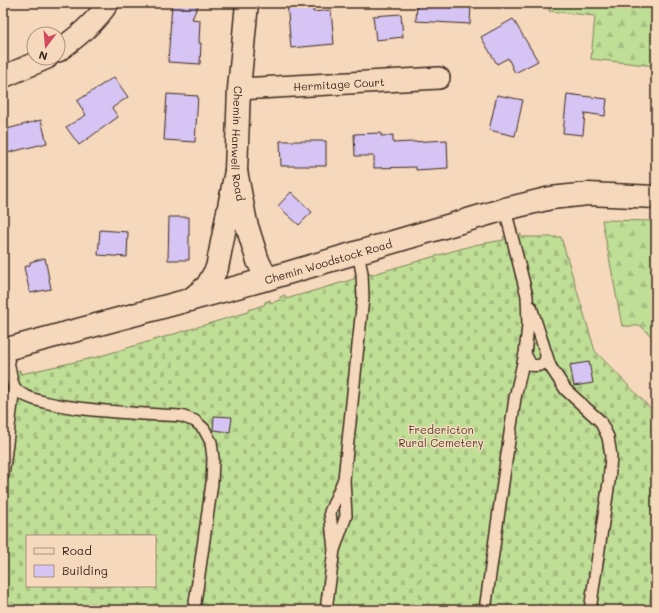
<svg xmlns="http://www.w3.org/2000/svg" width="659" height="613" font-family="Mali,sans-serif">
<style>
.forest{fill:url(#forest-firs);stroke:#7d845a}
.cemetery{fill:url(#cemetery-stones);stroke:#7d845a;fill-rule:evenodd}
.building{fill:#d6c4f5;stroke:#3b2a1e}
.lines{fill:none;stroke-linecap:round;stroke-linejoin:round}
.service-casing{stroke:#3b2a1e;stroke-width:14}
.minor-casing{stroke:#3b2a1e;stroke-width:24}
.secondary-casing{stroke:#3b2a1e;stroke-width:25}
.primary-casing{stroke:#3b2a1e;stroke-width:25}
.service{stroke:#f6d8bc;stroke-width:11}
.minor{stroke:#f6d8bc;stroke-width:21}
.secondary{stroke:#f6d8bc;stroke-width:22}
.primary{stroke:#f6d8bc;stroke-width:22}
.labels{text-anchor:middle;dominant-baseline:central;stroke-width:3;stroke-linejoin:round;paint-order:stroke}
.street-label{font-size:11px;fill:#3b2a1e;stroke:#f6d8bc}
.park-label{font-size:11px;fill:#4f4530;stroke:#f6d8bc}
</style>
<defs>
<pattern id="forest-firs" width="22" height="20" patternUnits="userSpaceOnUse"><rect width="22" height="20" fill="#bfde96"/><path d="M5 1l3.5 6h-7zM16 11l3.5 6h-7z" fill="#a5bf81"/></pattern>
<pattern id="cemetery-stones" width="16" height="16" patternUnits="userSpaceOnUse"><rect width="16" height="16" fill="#bfde96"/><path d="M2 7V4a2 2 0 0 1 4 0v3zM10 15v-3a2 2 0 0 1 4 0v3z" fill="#a5bf81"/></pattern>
</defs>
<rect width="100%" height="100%" fill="#f6d8bc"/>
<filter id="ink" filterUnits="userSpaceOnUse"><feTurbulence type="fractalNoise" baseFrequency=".025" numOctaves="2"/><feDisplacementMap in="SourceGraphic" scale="8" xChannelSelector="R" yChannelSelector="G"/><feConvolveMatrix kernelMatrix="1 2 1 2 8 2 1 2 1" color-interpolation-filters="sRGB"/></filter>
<g filter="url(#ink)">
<g class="forest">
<path d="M550 3H656V66L591 59 595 16 549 11Z"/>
<path d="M602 220 656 221V341L641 326H622Z"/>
</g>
<path class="cemetery" d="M521 234V237H561L595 351 656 414V559L649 610H3V380L6 379 4 374 20 370 21 374 97 357 248 312V310L264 305 265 302 270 300 271 303 280 300V297L285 295 286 299 354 279 355 274 368 271 370 275 474 245 504 240 503 237ZM27 536H155V586H27Z"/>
<g class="building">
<path d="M172 3H199L192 19 200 20 199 43H201L200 64 168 62Z"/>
<path d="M287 3H314L313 12 331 10 334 44 291 48Z"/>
<path d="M417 3H471L470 24 416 21Z"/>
<path d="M401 14 403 37 376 40 373 16Z"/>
<path d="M513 19 538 61 515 73 508 58 497 64 481 37Z"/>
<path d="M114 77 128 97 112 108 118 117 79 145 66 127 86 115 77 101Z"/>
<path d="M167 94 198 96 195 142 164 140Z"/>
<path d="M567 94 607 99 605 116 585 113 583 135 563 133Z"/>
<path d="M497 95 523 100 515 136 489 130Z"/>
<path d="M41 120 47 143 3 154V130Z"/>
<path d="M381 133V136L393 135V143L447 140 448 168 416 170V167L374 168V156H355L354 134Z"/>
<path d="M280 141H326V166H281Z"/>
<path d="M291 192 312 212 299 225 278 206Z"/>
<path d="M169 217H189V260H168Z"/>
<path d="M100 230 128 232 127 257 98 255Z"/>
<path d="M45 258 51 289 30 293 24 267 30 265V262Z"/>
<path d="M589 362 593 383 574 386 570 365Z"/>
<path d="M214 416 232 417 230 432 213 430Z"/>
</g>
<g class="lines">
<defs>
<g id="service">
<path d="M531 307 550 366 566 390 600 421 608 437 611 456 609 482 590 610"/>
<path d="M7 349C8 359 10 380 15 388 30 411 152 414 181 416L195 421 204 429 211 442 213 458 212 483 194 610"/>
<path d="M525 354 531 365C541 367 546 364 546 354"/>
<path d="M3 475 14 387"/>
<path d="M344 479 363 298 362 273 358 253"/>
<path d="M326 610 334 550 346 516 344 479 330 512 334 550"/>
<path d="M485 610 515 398 525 354 528 325 527 296 505 209"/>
</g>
<g id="minor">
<path d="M58 51C77 37 95 23 108 3"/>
<path d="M3 77 47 58"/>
<path id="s1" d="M239 89 439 78"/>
</g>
<g id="secondary">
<path id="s2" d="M247 3 239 89 236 171 246 223 258 261 267 279"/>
</g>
<g id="primary">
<path d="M190 300 207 286 217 268 236 171"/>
<path id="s3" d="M3 350 267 279 505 209 551 198 588 194 656 197"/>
</g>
</defs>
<use href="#service" class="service-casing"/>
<use href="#minor" class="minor-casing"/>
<use href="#secondary" class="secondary-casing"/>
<use href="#primary" class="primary-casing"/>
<use href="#service" class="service"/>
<use href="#minor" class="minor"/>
<use href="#secondary" class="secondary"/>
<use href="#primary" class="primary"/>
</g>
</g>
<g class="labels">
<g class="street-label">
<text stroke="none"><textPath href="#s1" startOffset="100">Hermitage Court</textPath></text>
<text stroke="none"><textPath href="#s2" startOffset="141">Chemin Hanwell Road</textPath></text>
<text stroke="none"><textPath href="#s3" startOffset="337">Chemin Woodstock Road</textPath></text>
</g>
<g class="park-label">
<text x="441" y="429">Fredericton<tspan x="441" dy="13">Rural Cemetery</tspan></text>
</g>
</g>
<rect width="659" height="613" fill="none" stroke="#f6d8bc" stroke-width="16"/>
<rect x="8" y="8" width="643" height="597" fill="none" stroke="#3b2a1e" stroke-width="1.5" filter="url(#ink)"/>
<rect x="26" y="535" width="130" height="52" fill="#f6d8bc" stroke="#ab927d"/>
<rect x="34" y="548" width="20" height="6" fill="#f6d8bc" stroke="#ab927d"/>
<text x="62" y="555" font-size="12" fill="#3b2a1e">Road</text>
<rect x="34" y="565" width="20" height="12" fill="#d6c4f5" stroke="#ab927d"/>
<text x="62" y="575" font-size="12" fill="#3b2a1e">Building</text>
<g transform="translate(46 46) rotate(196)"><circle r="19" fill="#f6d8bc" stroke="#ab927d"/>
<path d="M0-3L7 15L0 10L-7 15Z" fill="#d1495b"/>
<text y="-6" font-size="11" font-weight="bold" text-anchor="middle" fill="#3b2a1e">N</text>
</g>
</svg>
